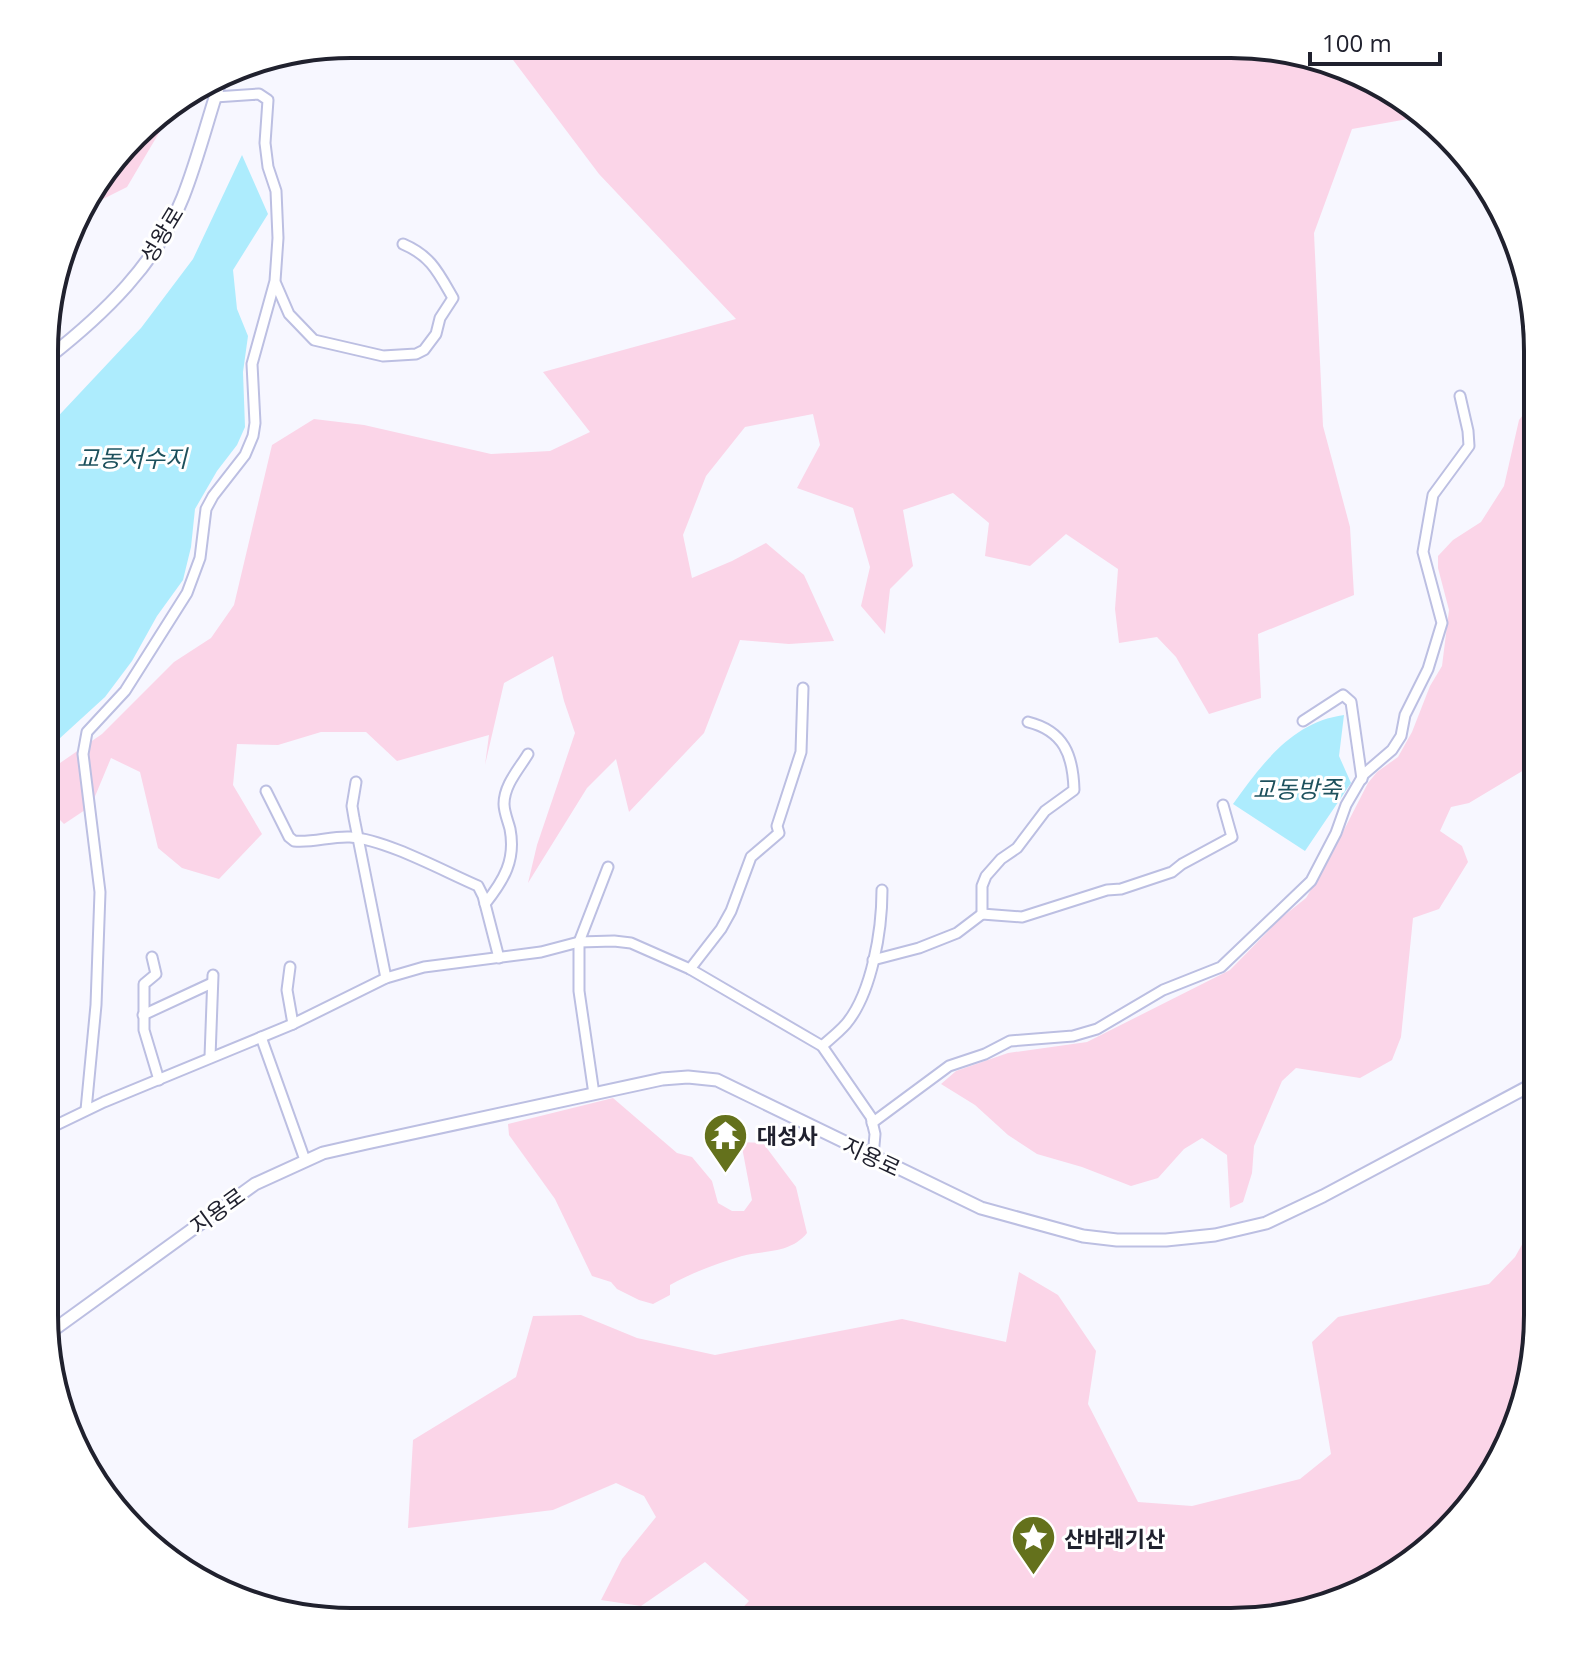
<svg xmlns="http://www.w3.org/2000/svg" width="1582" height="1666" font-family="'Open Sans','Noto Sans KR',sans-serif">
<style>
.green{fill:#fbd5e8}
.water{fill:#adecfd}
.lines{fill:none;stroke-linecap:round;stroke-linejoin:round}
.minor-casing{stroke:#bcbfe2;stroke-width:13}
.tertiary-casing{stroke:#bcbfe2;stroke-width:15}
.minor{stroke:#fff;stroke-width:9}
.tertiary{stroke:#fff;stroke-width:11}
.labels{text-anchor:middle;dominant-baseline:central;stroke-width:6;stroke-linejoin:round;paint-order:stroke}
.street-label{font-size:22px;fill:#20212e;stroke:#fff}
.poi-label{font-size:22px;font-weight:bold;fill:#20212e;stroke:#fff;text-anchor:start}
.water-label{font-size:24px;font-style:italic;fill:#1d515d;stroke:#fff}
.rim{fill:none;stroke:#20212e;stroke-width:4}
</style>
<rect width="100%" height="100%" fill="#f7f7ff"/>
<g class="green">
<path d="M501 44 1270 47 1385 85 1419 117 1352 129 1314 233 1323 426 1350 527 1354 595 1258 634 1261 698 1209 714 1176 657 1157 637 1119 643 1115 609 1118 569 1066 534 1030 566 985 556 989 523 953 493 903 510 913 566 890 589 885 634 861 606 870 567 853 508 797 488 820 445 813 414 745 427 706 476 683 535 692 578 732 561 766 543 804 575 834 641 789 644 740 640 704 733 629 812 616 759 587 788 528 883 537 845 575 733 564 701 553 656 504 683 485 765 489 735 397 761 366 732H321L278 745 237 744 233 785 262 834 219 879 182 868 158 848 140 772 111 758 91 806 64 824 47 807V772L102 734 174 662 211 638 234 605 272 445 314 419 364 425 491 454 550 451 590 432 543 372 736 319 599 174Z"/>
<path d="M198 92 166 121 127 187 81 210 85 197 149 120Z"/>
<path d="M1533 308 1537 332V691L1524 770 1469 803 1451 807 1440 831 1462 846 1468 862 1439 909 1413 918 1401 1037 1392 1060 1360 1078 1296 1068 1282 1081 1254 1146 1252 1173 1243 1202 1230 1208 1227 1155 1202 1138 1184 1149 1158 1178 1131 1186 1082 1167 1037 1154 1008 1135 975 1105 941 1084 956 1071 1008 1053 1087 1042 1230 970 1281 918 1306 898 1326 865 1368 783 1377 772 1398 757 1412 732 1430 686 1442 666 1449 610 1438 568V556L1453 540 1481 522 1504 486 1519 420 1535 400Z"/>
<path d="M613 1098 677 1153 692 1157 712 1181 718 1203 732 1211H744L752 1200 741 1142 763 1143 796 1187 807 1233C790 1254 764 1250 742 1256 718 1263 691 1273 670 1285V1295L653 1304 639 1300 617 1289 611 1282 592 1276 555 1199 509 1135 508 1124Z"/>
<path d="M1537 1218V1334L1497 1468 1402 1570 1330 1606 1250 1621H730L749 1601 705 1562 641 1606 601 1600 622 1559 656 1517 644 1496 616 1483 553 1510 408 1528 413 1440 516 1377 533 1316 581 1315 637 1338 715 1355 902 1319 1006 1342 1019 1272 1058 1295 1096 1351 1088 1404 1138 1502 1192 1506 1300 1479 1331 1454 1312 1342 1338 1317 1489 1284 1515 1257Z"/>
</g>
<g class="water">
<path d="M242 155 268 214 233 270 237 309 248 336 243 372 245 427 237 445 217 471 195 509 191 547 183 580 157 616 132 661 105 697 59 739 48 742 49 426 141 328 193 259Z"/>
<path d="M1344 715 1339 756 1351 783 1305 851 1233 804C1262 764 1292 722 1344 715Z"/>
</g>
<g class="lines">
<defs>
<g id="minor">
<path d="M276 284 289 314 314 340 383 356 416 354 424 350 436 334 440 318 453 298C438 272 431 256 403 244"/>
<path d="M1303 721 1343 695 1351 702 1362 779"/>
<path d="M356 782 352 806 354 818 386 978"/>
<path d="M266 791 289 837 294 841C313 843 331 836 350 837 387 840 443 871 478 886L483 896 499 958"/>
<path d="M485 904C504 880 516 860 510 829 508 821 504 812 504 804 504 785 519 769 528 754"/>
<path d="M982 914V886L986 876 1001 859 1017 848 1045 811 1074 790C1073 755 1064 731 1028 722"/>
<path d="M152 957 156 974 144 984V1030L159 1080"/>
<path d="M873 960 919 948 957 933 982 914 1022 917 1107 890 1121 889 1172 872 1182 864 1232 837 1223 805"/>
<path d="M290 967 287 990 293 1024"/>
<path d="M690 969 721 929 731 911 751 857 779 833 777 826 801 752 803 688"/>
<path d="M143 1015 212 983"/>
<path d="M261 1037 305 1160"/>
<path d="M822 1046C830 1039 839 1032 846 1024 872 993 882 930 882 890"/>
<path d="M210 1057 213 975"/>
<path d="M594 1094 579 991V942L608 867"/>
<path d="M86 1110 96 1005 100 892 83 754 87 732 125 691 187 593 200 558 206 509 213 496 245 455 253 436 255 423 252 364 275 281 278 238 276 191 268 167 265 143 268 100 259 94 215 97"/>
<path d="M872 1123 949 1066 985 1054 1010 1041 1073 1036 1097 1029 1163 990 1221 967 1311 881 1336 833 1346 805 1364 774 1392 750 1401 736 1405 715 1428 669 1442 623 1423 552 1433 495 1469 446 1468 431 1460 396"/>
<path d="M46 1130 104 1102 293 1024 386 978 424 967 541 952 579 942 614 941 631 943 690 969 822 1046 871 1117 875 1134 873 1157"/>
</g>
<g id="tertiary">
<path d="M49 357C104 314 157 263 183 197 198 159 208 118 221 79"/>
<path d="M45 1336 255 1184 323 1153 367 1143 662 1079 688 1077 717 1080 981 1208 1083 1236 1117 1240H1166L1215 1235 1266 1223 1323 1196 1537 1082"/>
</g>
</defs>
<use href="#minor" class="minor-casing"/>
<use href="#tertiary" class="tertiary-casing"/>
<use href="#minor" class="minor"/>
<use href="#tertiary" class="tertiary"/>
</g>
<defs>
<symbol id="temple-pin" viewBox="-11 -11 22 30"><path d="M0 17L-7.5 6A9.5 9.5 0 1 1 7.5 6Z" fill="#64711c" stroke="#fff"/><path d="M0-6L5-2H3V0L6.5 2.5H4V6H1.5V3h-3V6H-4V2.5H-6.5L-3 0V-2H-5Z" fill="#fff"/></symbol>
<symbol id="sight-pin" viewBox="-11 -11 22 30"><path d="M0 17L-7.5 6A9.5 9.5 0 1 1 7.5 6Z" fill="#64711c" stroke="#fff"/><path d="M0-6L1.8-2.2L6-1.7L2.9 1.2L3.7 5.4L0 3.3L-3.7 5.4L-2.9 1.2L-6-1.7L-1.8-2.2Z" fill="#fff"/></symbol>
</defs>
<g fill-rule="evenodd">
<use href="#temple-pin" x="700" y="1110" width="51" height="69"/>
<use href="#sight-pin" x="1008" y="1512" width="51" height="69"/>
</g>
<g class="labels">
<g class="street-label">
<text transform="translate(161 234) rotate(-59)">성왕로</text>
<text transform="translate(872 1156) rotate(25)">지용로</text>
<text transform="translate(217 1210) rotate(-36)">지용로</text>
</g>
<g class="poi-label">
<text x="757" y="1135">대성사</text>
<text x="1064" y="1538">산바래기산</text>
</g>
<g class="water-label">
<text x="132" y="457">교동저수지</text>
<text x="1297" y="788">교동방죽</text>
</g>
</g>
<path d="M0 0H1582V1666H0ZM351 58H1231A293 293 0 0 1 1524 351V1315A293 293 0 0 1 1231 1608H351A293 293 0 0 1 58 1315V351A293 293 0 0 1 351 58Z" fill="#fff" fill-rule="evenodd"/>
<path class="rim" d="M351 58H1231A293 293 0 0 1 1524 351V1315A293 293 0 0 1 1231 1608H351A293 293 0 0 1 58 1315V351A293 293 0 0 1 351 58Z"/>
<path d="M1310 52v12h130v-12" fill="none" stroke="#20212e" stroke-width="4"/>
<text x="1322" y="52" font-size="24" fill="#20212e" stroke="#ffffff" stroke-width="6" paint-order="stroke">100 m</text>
</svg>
